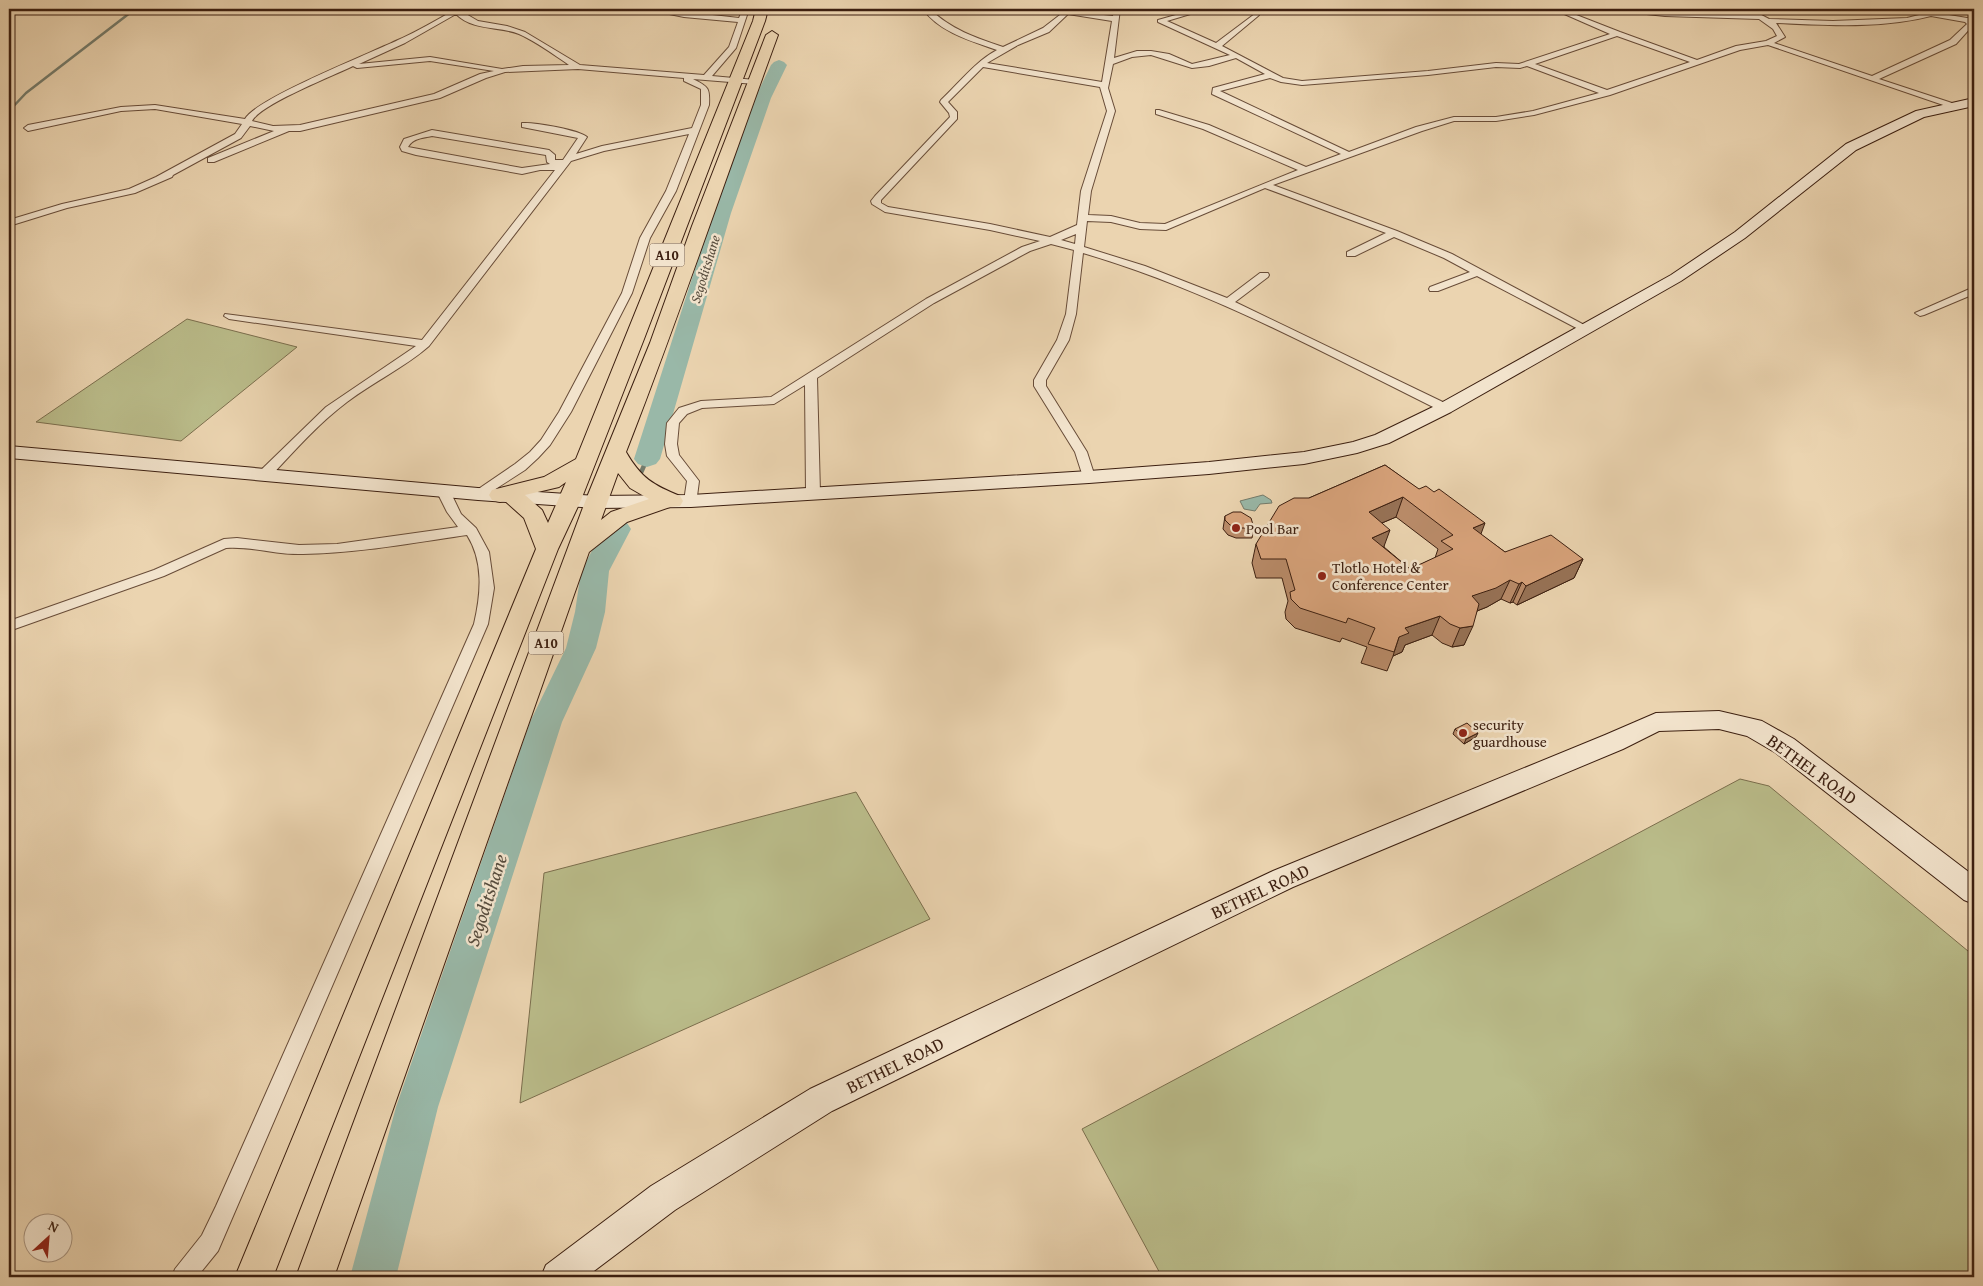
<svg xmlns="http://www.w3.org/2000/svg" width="1983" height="1286" font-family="'Gentium Book Plus',serif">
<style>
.green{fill:#babc8a;stroke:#7b6e4d}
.water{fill:#99b8a8;stroke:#747b6b}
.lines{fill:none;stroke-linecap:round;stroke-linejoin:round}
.stream-far2{stroke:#747b6b;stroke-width:2.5}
.stream-far1{stroke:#747b6b;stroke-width:3}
.stream{stroke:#747b6b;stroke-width:4.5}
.river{fill:#99b8a8;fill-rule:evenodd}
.street-casing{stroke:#684c38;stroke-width:2}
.secondary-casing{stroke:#3c1f10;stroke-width:2}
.primary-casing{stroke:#3c1f10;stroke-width:2}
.street{fill:#f2e3cc;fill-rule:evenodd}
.secondary{fill:#f2e3cc;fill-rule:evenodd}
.primary{fill:#ebd4b0;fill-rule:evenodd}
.wall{fill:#ba8c6a;stroke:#3c1f10;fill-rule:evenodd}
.shaded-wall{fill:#977256;stroke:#3c1f10}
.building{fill:#d8a37b;stroke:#3c1f10;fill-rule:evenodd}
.poi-dot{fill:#8f2418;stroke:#f2e3cc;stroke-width:2}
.labels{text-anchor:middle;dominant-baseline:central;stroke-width:5;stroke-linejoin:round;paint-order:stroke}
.shield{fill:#f2e3cc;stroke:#735a48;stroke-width:1}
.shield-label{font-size:14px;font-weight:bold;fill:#3c1f10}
.far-water-label{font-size:14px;font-style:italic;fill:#584d3e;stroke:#f2e3cc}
.poi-label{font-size:15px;fill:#3c1f10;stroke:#f2e3cc;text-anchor:start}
.near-street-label{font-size:18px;fill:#3c1f10;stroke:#f2e3cc}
.near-water-label{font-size:19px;font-style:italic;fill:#584d3e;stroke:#f2e3cc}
</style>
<rect width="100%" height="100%" fill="#ebd4b0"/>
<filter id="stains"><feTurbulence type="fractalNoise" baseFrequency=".004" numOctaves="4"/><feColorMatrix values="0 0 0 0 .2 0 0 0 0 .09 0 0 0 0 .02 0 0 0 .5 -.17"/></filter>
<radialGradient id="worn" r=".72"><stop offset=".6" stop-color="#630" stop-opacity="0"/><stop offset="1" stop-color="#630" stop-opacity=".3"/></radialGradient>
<g class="green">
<path d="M187 319 297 347 181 441 36 422Z"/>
<path d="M1740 779 1769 786 1974 956V1277H1162L1082 1129Z"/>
<path d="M856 792 930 919 520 1103 544 873Z"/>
</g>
<path class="water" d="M1263 495 1271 500 1272 503 1260 504 1255 511 1244 509 1240 501Z"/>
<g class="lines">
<path class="stream-far2" d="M9 111 26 93 135 9"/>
<path class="stream-far1" d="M9 231 12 240 9 242"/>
<path class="stream" d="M639 477 647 459"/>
<g class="river">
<path d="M779 60 784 62 787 65 771 98 731 213 660 459 656 464 647 467 638 464 634 459 713 213 755 98 771 65 774 62Z"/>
<path d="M617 520 627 523 631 529 609 571 605 612 596 648 562 722 438 1107 396 1277H350L396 1107 530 722 566 648 575 612 581 571 607 523Z"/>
</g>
<defs>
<g id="street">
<path d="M9 9H21L9 13Z"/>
<path d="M456 9H463L461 11 478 21 507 26 525 32 580 65 704 75 729 47 738 22 684 17 645 9H659L739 18 743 9H749L736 48 712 76 755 80 759 82 755 84 693 79C708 87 710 87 709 105L676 191 650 238 632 293 571 412 550 445 538 458 525 470 483 497 478 498 471 494 515 464 530 452 541 440 559 412 622 293 640 238 666 191 689 134 604 151 571 161 429 346C404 368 373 382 347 402 318 424 294 451 270 477H260L259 474 260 471 326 407 416 346 229 319 224 316 225 314 422 340 555 170H540L522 174 416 155 402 151 400 147 404 139 432 130 549 150 555 155V160H563L578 138 522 127V123C534 122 579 130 587 137L576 154 602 146 692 128 701 105V89L684 81V78L578 69 505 72 486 78 440 98 300 131H289L214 162H208V158L274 131 250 126 241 138 173 175 172 177 135 193 67 208 9 226V220L62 204 129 189 156 177 235 134 242 124 155 109 121 111 28 131 24 128 28 125 121 107 155 105 245 119C255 99 371 53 398 40 418 31 437 20 456 9ZM456 14C473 31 499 26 519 34 537 42 553 54 569 65L523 66 502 69 430 57 359 64 405 43ZM430 61 494 71 480 74 434 94 300 125 273 126 252 121C261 104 333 76 353 66L357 68ZM432 136 546 155 547 162 550 164 522 168 408 147C413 138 423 138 432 136Z"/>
<path d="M923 9H930C950 29 976 38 1003 47L1043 28 1065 11 1113 16 1114 9H1120L1114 58 1137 51H1151L1169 54 1192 64 1230 55 1158 22V20L1197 9H1207L1167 21 1216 43 1256 13 1259 15 1258 16 1222 46 1283 78 1302 81 1428 71 1496 63 1519 64 1610 34 1553 9H1561L1620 32 1697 60 1736 46 1766 41 1777 36 1773 29 1759 19 1665 16 1619 11 1616 9 1751 15 1742 9H1750L1769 19 1833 21 1907 18 1931 12 1967 18 1974 16V20L1972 21 1974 24 1956 44 1879 79 1955 104 1956 106 1952 108 1768 45 1740 50 1610 95 1534 115 1496 121H1454L1422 131 1273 185 1397 231 1452 254 1588 327 1589 329 1588 331 1584 332 1477 276 1438 291H1430L1429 289 1430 287 1470 272 1444 258 1394 237 1355 256H1347V252L1386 233 1265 188 1166 230 1140 229 1111 222 1087 221 1084 247 1145 266 1227 298 1260 273H1268L1269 275 1268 277 1235 302 1449 405 1451 408 1449 411H1441C1324 353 1209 290 1083 253L1076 314 1069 340 1046 380V386L1087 452 1095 477 1094 480H1084L1075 452 1034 386V380L1057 340 1066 314 1074 250 1051 244 1030 251 934 303 817 378 820 493 818 496 813 497 806 493 805 385 774 404 702 408 687 414 679 423 677 444 679 455 699 481 696 504H686L684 501 687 481 667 456 665 444 667 423 679 408 701 401 771 397 926 299 1022 247 1040 241 990 230 885 212 872 204 871 201 875 196 950 117 949 113 940 102 941 100C960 82 975 62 997 50 971 41 939 32 923 9ZM1068 14 1112 21 1102 82 987 63 1018 45 1049 32ZM1931 16 1965 22 1967 24 1950 40 1872 76 1774 43 1785 37 1776 23C1827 25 1881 29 1931 16ZM1617 36 1690 62 1607 90 1535 64ZM1151 55 1192 68 1209 66 1236 58 1265 74 1213 88 1212 94 1341 154 1306 167 1209 125 1159 110H1156V114L1203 129 1298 170 1165 224 1140 223 1111 216 1088 215 1091 191 1115 111 1108 88 1113 64 1132 57ZM1527 66 1599 93 1533 111 1496 117H1454L1416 127 1349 152 1220 91 1270 78 1281 82 1302 85 1428 75 1496 67 1520 68ZM983 67 1100 87 1107 111 1081 191 1077 225 1050 237 990 224 888 207 881 203V200L957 119V112L948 102ZM1076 234 1075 244 1061 240Z"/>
<path d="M1974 287V294L1924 315 1920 316 1915 313Z"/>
<path d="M443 486 448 487 461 514 476 528 489 552 494 588 488 624 218 1251 197 1277H172L175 1269 202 1235 216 1206 474 624C481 594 484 562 467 535 412 543 358 553 303 554 277 555 252 546 226 548L164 576 9 631V621L154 570 224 539 237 538 299 545 337 544 458 527 447 512 436 490Z"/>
</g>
<g id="secondary">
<path d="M1974 98V106L1924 117 1856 150 1745 238 1681 281 1451 412 1389 443 1357 453 1304 464 1209 474 1089 483 691 507 596 508 478 500 9 458V446L478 488 596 496 691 495 1089 471 1209 462 1304 452 1353 442 1375 435 1439 404 1671 275 1735 232 1846 144 1916 111Z"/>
<path d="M1719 711 1762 721 1794 739 1974 876V904L1964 900 1776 753 1747 736 1719 729 1659 731 1623 749 1293 887 832 1111 675 1210 586 1277H541L546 1265 651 1186 810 1089 1273 871 1605 735 1656 713Z"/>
</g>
<g id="primary">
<path d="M756 9H768L765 21 644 339 581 500 558 549 273 1277H235L536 549 524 518 505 501 500 502 492 500 489 495 492 490 544 477 576 459 753 21ZM566 482 548 523 542 510 525 495 559 487Z"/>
<path d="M772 31 778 35C727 174 680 314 626 452 641 478 653 485 680 496L683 501 680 506 670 507 627 522 589 552 334 1277H296L585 502 650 343 692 226 766 35ZM618 473 630 488 649 499 611 512 601 520Z"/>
</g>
</defs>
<use href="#street" class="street-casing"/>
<use href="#secondary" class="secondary-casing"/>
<use href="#primary" class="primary-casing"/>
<use href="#street" class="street"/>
<use href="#secondary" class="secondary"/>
<use href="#primary" class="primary"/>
</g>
<g class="wall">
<path d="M1385 465 1505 552 1583 559 1574 578 1517 605 1513 602 1510 603 1501 599 1487 607 1477 611 1464 645 1452 647 1442 643 1432 635 1405 645 1402 652 1393 656 1387 671 1361 663 1367 647 1342 638 1340 642 1295 628 1286 619 1285 612 1288 601 1282 578H1256L1252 563 1256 544 1309 498ZM1396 517 1438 549 1435 558 1410 569 1384 547 1382 523Z"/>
<path d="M1225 516 1254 528 1252 538H1236L1228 535 1223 529Z"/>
<path d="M1455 729 1476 737 1464 744 1453 734Z"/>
</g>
<g class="shaded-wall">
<path d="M1403 497 1396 517 1363 531 1369 512Z"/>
<path d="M1485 523 1478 542 1473 528Z"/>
<path d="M1390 530 1383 549 1372 538Z"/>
<path d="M1583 559 1574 578 1517 605 1526 586Z"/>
<path d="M1510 580 1501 599 1487 607 1464 616 1472 596Z"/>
<path d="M1522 582 1513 602 1510 603 1519 584Z"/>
<path d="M1440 616 1432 635 1405 645 1402 652 1393 656 1399 637 1405 628Z"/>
<path d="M1473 626 1464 645 1452 647 1460 628Z"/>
<path d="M1478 733 1476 737 1464 744 1466 739Z"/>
</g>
<g class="building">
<path d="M1385 465 1419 489 1426 486 1434 492 1439 489 1485 523 1473 528 1505 552 1551 535 1583 559 1526 586 1522 582 1519 584 1510 580 1496 588 1472 596 1479 604 1473 626 1460 628 1450 624 1440 616 1405 628 1409 633 1399 637 1394 652 1368 644 1375 628 1348 618 1346 623 1300 608 1291 599 1290 592 1295 590 1286 559H1261L1256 544 1279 506 1294 498H1309ZM1403 497 1453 535 1441 541 1453 549 1410 569 1372 538 1390 530 1369 512Z"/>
<path d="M1233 512H1241L1251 518 1254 528H1238L1230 525 1225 520V516Z"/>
<path d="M1467 723 1478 733 1466 739 1455 729Z"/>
</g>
<g class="poi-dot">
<circle cx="1236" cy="528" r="5"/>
<circle cx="1322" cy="576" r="5"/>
<circle cx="1463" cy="733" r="5"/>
</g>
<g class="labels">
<g class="shield">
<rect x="649.5" y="243.5" width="35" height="23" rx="4"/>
<rect x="528.5" y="631.5" width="35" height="23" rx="4"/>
</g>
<g class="shield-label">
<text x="667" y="255">A10</text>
<text x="546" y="643">A10</text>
</g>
<g class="far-water-label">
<text transform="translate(705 269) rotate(-73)">Segoditshane</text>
</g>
<g class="poi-label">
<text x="1246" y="528">Pool Bar</text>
<text x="1332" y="567">Tlotlo Hotel &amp;<tspan x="1332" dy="17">Conference Center</tspan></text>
<text x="1473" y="724">security<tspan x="1473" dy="17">guardhouse</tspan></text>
</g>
<g class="near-street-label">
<text transform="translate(1812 769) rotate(36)">BETHEL ROAD</text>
<text transform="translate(1260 891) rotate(-25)">BETHEL ROAD</text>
<text transform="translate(895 1065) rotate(-26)">BETHEL ROAD</text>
</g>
<g class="near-water-label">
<text transform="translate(486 900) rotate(-72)">Segoditshane</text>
</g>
</g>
<rect width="1983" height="1286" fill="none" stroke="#ebd4b0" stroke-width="30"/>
<rect x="10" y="10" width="1963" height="1266" fill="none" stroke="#3c1f10" stroke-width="2.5"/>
<rect x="15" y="15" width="1953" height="1256" fill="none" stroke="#3c1f10"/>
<g transform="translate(48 1238) rotate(26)"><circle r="24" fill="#f2e3cc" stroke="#a99581"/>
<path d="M0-4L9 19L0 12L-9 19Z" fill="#8f2418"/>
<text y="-8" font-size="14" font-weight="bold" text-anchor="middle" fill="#3c1f10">N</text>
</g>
<rect width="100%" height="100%" filter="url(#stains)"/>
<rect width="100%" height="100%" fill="url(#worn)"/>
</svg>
